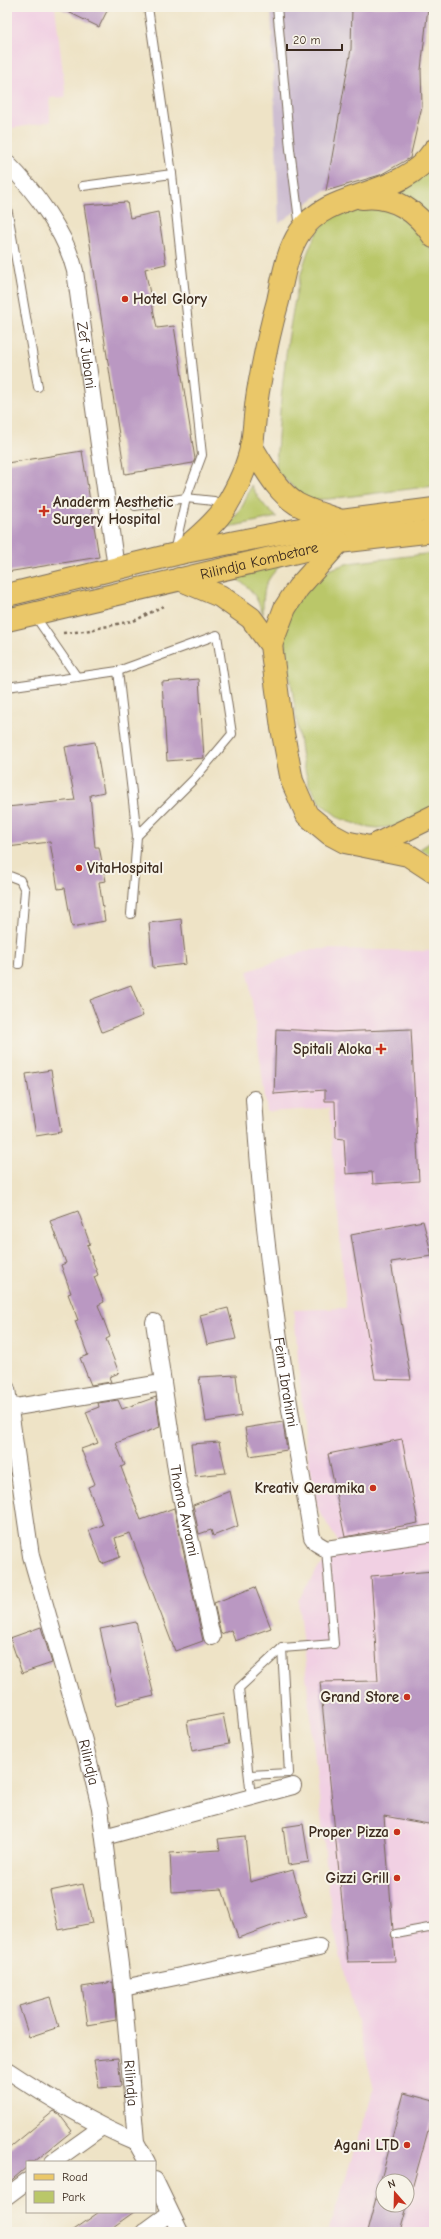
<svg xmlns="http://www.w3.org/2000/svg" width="441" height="2239" font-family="'Comic Neue',sans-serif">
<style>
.built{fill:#f1d0e3;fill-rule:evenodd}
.industrial{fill:#cebed1}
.green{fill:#bac769;stroke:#7a7844}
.building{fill:#ba98c2;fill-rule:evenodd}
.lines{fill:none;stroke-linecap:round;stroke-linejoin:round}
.service-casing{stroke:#7a6b59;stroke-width:10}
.minor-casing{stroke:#7a6b59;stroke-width:18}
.primary-casing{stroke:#7a6b59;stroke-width:24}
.trunk-casing{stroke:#7a6b59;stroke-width:24}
.path{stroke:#7a6b59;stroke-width:2.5;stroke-dasharray:3 3;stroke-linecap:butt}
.service{stroke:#fff;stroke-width:8}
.minor{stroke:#fff;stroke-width:16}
.primary{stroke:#eac769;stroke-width:22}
.trunk{stroke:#eac769;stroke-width:22}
.poi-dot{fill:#c8321e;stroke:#f7f3e8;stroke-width:1.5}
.labels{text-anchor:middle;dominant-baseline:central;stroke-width:4;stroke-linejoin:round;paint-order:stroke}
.poi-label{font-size:15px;font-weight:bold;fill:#3b2a1e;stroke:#f7f3e8;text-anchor:end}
.street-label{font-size:15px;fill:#3b2a1e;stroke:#f7f3e8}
</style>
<rect width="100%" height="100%" fill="#f7f3e8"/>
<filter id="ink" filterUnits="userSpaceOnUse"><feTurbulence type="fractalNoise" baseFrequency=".025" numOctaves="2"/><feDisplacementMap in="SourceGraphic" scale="8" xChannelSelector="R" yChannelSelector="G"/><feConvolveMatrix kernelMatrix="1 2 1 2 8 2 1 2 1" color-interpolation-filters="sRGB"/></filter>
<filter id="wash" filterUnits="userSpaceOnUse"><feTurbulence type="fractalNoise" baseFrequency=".012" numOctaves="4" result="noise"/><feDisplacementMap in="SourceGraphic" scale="16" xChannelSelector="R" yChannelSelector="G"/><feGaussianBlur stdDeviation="0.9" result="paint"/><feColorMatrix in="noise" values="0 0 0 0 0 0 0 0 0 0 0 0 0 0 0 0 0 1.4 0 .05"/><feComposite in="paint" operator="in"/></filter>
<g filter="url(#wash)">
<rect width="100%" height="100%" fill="#eee3c6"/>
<g class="built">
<path d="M7 7H55L66 97 50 98V122L7 129Z"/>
<path d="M312 949 434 951V2232H328L374 2089 333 1927 298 1600 318 1568 343 1550 317 1507 304 1433 294 1310 346 1308 329 1108 267 1112 248 971ZM383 2181H407V2205H383Z"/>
</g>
<path class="industrial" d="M271 7H396L417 126 279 223Z"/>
<g class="green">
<path d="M434 166V224L390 193Z"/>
<path d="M361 206C397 205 423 223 434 258V486L328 499 307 500 276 471C278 421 290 258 323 225 333 214 348 210 361 206Z"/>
<path d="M251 485C258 498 265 508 277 517L224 528C239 515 245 504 251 485Z"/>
<path d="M434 553V812L403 826 377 828 363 826 341 819 320 803 309 785 302 758 284 632 292 607 316 579 331 569 349 563Z"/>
<path d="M286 560C265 580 263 585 263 614 255 592 248 584 227 574Z"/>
<path d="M434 840V857L420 849Z"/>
</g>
<g id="blocks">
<g class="building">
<path d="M58 7H109L99 27Z"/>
<path d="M352 7H428L421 70 422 106 410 158 380 175 326 191 351 49Z"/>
<path d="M127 202 130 218 158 212 166 264 145 269 157 328 174 326 195 459 193 463 125 474 84 205Z"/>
<path d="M82 451 99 557 7 572V463Z"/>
<path d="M199 679 204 758 167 761 162 682Z"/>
<path d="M95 742 104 792 90 795 95 847H99L106 881 99 882 105 921 72 927 65 888 58 889 50 842 7 847V807L75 800 65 747Z"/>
<path d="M181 919 186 964 153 968 149 923Z"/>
<path d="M131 985 143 1016 102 1032 90 1000Z"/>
<path d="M276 1029 335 1032 411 1029 419 1181 373 1184 372 1172 346 1174 344 1139 336 1138 335 1101H325V1090L274 1094Z"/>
<path d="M51 1070 61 1132 36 1136 26 1074Z"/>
<path d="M78 1211 90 1244 87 1245 98 1275 94 1277 104 1302 98 1305 110 1337 106 1339 119 1373 109 1377 111 1382 91 1385 80 1358 88 1355 75 1321 78 1320 68 1294 71 1293 61 1265 66 1263 50 1221Z"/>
<path d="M423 1221 432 1256 391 1262 411 1380 375 1379 351 1235Z"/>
<path d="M228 1308 236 1339 207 1345 200 1315Z"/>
<path d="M236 1375 241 1416 206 1422 199 1377Z"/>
<path d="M156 1397 160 1427 116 1443 125 1465 121 1467 141 1520 174 1508 203 1641 175 1651 130 1533 115 1538 120 1557 102 1564 89 1530 103 1525 88 1487 95 1484 81 1449 98 1443 86 1412 99 1407 98 1403 118 1400 122 1409Z"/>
<path d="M283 1422 287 1450 250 1456 245 1428Z"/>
<path d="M402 1439 418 1523 345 1537 328 1454Z"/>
<path d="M219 1442 226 1473 195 1476 191 1444Z"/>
<path d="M230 1491 238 1526 213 1536 211 1530 199 1534 193 1505Z"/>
<path d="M434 1571V1825L384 1816 393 1930 391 1935 393 1939 395 1961 348 1962 320 1682 378 1681 371 1576Z"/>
<path d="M255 1587 271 1628 235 1641 231 1630 221 1634 214 1603Z"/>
<path d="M136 1622 154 1696 117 1705 100 1629Z"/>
<path d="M41 1627 52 1663 22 1673 10 1638Z"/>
<path d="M223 1714 229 1744 192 1751 187 1721Z"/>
<path d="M303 1824 309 1862 288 1865 283 1827Z"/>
<path d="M245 1836 250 1882 293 1870 306 1917 280 1923 238 1938 222 1889 172 1892 170 1853 220 1850 218 1839Z"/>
<path d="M83 1884 92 1923 59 1930 50 1891Z"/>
<path d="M113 1982 116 2020 88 2025 82 1987Z"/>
<path d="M50 1997 59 2027 29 2037 19 2006Z"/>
<path d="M118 2058 121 2086 99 2088 94 2060Z"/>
<path d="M404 2093 434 2101V2109L400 2232H367ZM383 2181H407V2205H383Z"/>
<path d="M54 2111 59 2114 72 2131 34 2162H27V2167L7 2184V2150Z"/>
<path d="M99 2212H134L106 2232H71Z"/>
</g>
</g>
</g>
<g filter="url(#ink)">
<use href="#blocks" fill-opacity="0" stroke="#7a6b59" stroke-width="1"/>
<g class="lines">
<defs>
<g id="service">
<path d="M277 7 290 149 300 228"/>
<path d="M172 174 202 455 186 498 214 501 224 507"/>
<path d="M83 186 172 174 148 7"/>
<path d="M7 207 38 387"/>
<path d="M135 506 186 498 174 552"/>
<path d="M35 616 77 677"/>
<path d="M118 671 217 635 232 734 194 779 137 836"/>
<path d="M7 687 118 671 137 836 131 914"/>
<path d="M7 875 20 880 25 890 19 964"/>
<path d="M249 1775 289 1773 282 1648"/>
<path d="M251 1797 239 1688 282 1648 334 1644 326 1549"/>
<path d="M396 1934 434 1927"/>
</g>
<g id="minor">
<path id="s1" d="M7 163C35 191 66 233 75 271L116 568"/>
<path id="s2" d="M254 1099C260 1195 271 1290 286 1385 294 1436 304 1486 312 1537L316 1543 326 1549 434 1533"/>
<path id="s3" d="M154 1322 178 1483 212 1637"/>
<path id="s4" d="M7 1389 31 1556 84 1741 100 1808 123 1988 136 2142 147 2162"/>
<path d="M10 1408 162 1383"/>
<path d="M104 1837 293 1786"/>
<path d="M123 1988 319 1947"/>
<path d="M7 2070C49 2098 89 2122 136 2142"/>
<path d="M53 2162 102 2127"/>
<path d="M155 2180 180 2232"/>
<path d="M7 2196 27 2181"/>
<path d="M144 2232 170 2213"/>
</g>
<g id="primary">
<path d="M7 595 180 553 341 521 434 509"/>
<path id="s5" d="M7 620 339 542 434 531"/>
</g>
<g id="trunk">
<path d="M362 198C393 194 418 212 434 237"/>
<path d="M251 446C264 466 276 491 297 504 310 511 327 516 341 521"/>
<path d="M180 553C195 539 214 525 225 508 236 490 248 465 252 444 255 425 255 405 259 386 264 358 270 329 278 301 283 278 287 251 300 232 329 188 401 200 434 150"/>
<path d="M179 579 220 596 237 608 251 618 271 645 282 728 292 781 307 815 330 834 345 842 408 855 434 872"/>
<path d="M271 645 285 608 298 588 339 542"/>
<path d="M373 846 434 816"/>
</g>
</defs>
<use href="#service" class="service-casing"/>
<use href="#minor" class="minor-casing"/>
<use href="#primary" class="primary-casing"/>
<use href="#trunk" class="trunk-casing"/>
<path class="path" d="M63 633 85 631 136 620 165 605"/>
<use href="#service" class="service"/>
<use href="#minor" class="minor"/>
<use href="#primary" class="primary"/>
<use href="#trunk" class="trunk"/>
</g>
</g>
<g class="poi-dot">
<circle cx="125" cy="299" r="4"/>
<path d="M42 505h4v4h4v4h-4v4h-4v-4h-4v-4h4z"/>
<circle cx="79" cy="868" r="4"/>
<path d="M379 1043h4v4h4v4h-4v4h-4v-4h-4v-4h4z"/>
<circle cx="373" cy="1488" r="4"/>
<circle cx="407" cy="1697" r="4"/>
<circle cx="397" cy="1832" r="4"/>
<circle cx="397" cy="1878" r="4"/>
<circle cx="407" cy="2145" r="4"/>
</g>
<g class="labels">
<g class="poi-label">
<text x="133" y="299" text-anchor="start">Hotel Glory</text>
<text x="53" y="502" text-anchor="start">Anaderm Aesthetic<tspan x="53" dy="17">Surgery Hospital</tspan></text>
<text x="87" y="868" text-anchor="start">VitaHospital</text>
<text x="372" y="1049">Spitali Aloka</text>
<text x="365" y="1488">Kreativ Qeramika</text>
<text x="399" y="1697">Grand Store</text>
<text x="389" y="1832">Proper Pizza</text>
<text x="389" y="1878">Gizzi Grill</text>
<text x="399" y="2145">Agani LTD</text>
</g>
<g class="street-label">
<text stroke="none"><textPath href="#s1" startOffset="214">Zef Jubani</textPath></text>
<text stroke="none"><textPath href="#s5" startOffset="259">Rilindja Kombetare</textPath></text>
<text stroke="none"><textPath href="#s2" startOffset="285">Feim Ibrahimi</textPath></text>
<text stroke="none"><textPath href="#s3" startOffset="191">Thoma Avrami</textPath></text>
<text stroke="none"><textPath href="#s4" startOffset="383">Rilindja</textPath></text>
<text stroke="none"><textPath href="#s4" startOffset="707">Rilindja</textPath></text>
</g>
</g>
<rect width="441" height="2239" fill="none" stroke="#f7f3e8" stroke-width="24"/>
<rect x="26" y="2161" width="130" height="52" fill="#f7f3e8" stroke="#aca397"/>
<rect x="34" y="2174" width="20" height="6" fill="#eac769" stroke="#aca397"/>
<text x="62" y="2181" font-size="12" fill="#3b2a1e">Road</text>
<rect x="34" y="2191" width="20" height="12" fill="#bac769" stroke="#aca397"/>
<text x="62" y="2201" font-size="12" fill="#3b2a1e">Park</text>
<g transform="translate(395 2193) rotate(340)"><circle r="19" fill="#f7f3e8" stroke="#aca397"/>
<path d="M0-3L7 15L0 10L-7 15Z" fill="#c8321e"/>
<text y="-6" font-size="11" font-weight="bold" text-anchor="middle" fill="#3b2a1e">N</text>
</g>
<path d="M287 44v6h55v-6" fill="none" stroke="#3b2a1e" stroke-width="2"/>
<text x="293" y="44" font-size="12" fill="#3b2a1e" stroke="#f7f3e8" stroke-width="3" paint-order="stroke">20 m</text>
</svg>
